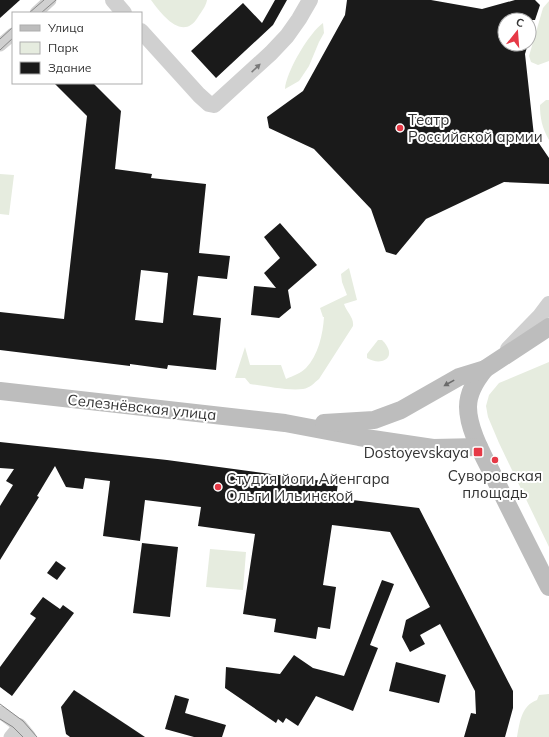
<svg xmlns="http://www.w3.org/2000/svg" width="549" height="737" font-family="Mulish,sans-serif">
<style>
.green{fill:#e6ecdf}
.building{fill:#1a1a1a;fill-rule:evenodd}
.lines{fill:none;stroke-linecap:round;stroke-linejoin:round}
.minor{stroke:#d0d0d0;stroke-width:13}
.tertiary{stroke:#d0d0d0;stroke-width:16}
.secondary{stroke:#bdbdbd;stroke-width:18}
.tram{stroke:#888;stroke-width:1}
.oneway{fill:#7a7a7a}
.oneway2{fill:#6a6a6a}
.poi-dot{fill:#e63946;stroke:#fff;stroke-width:1.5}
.labels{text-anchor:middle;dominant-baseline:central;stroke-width:4;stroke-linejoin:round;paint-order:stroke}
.poi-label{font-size:15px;fill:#333;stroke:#fff;text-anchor:start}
.street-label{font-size:15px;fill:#333;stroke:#fff}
</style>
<rect width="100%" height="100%" fill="#fff"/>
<g class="green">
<path d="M151 0H207C206 6 202 11 198 17 183 42 162 15 151 0Z"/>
<path d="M549 1V61L538 65 531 62 529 56 543 8Z"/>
<path d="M323 23 324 33 319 42 309 66 299 81 285 89C286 72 309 33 323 23Z"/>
<path d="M546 100H549V140C542 128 540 118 540 105Z"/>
<path d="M0 174 14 175 9 215 0 214Z"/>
<path d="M349 268 357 300 344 304C347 313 354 317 353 326L319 379C314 383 310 388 303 389 289 391 265 386 250 384L245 378H235L245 347 250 365H281L286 379C293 376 301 373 306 368 318 356 323 334 324 317H323L320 308 347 295 342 282 341 274Z"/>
<path d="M378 340H382C399 357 382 367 367 358V354Z"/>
<path d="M549 362V547L499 443 488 417 486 406 489 395 499 383Z"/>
<path d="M210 549 246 552 243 590 206 587Z"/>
<path d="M549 694V737H517C520 722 521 706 537 700L539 695Z"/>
</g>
<g class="building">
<path d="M0 0H20L0 18Z"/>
<path d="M275 0H287L273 25 216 78 191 51 243 3 262 23Z"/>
<path d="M347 0H431L482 9 515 0H535L540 5 535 20H505V44H528L525 54 534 136 549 158V184L504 182 426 219 396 255 386 252 371 209 314 149 269 128 267 117 303 91 345 15Z"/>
<path d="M54 83H93L121 111 115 169 152 174 151 178 206 184 199 253 230 256 227 279 198 276 193 315 221 318 216 370 168 365 167 369 130 364V366L0 350V312L64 319 87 116ZM141 270 168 273 163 323 135 320Z"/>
<path d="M280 223 317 265 288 290 291 308 279 318 251 315 254 286 276 288 264 273 280 258 264 237Z"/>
<path d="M0 442 167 460 338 483 336 498 419 508 513 691V708L505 737H464L471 713 476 714 475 691 440 624 420 635 425 644 410 652 402 637 406 620 430 607 390 532 332 525 323 585 336 587 330 629 318 627 316 639 274 632 276 619 243 614 255 534 198 526 201 507 145 500 140 541 103 536 110 481 85 478 83 489 66 487 55 466 37 496 39 497 0 560V506L13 485 6 481 14 469 0 468Z"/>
<path d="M142 543 178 547 170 617 133 613Z"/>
<path d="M56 561 66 568 57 580 47 573Z"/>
<path d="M382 580 394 584 370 645 378 648 353 711 316 696 298 726 286 718 283 723 278 719 276 723 225 688 226 667 280 674 294 655 313 668 344 676Z"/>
<path d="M43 597 60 609 63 605 74 613 12 696 0 687V667L36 618 30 614Z"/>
<path d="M396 662 446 675 439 703 389 691Z"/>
<path d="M74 690 130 727 145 737H70L66 734 61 707Z"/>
<path d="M175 695 189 699 185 713 226 725 222 737H194L165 729Z"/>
</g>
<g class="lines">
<g class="minor">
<path d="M36 13 50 0"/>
<path d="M0 45 13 34"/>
<path d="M0 712 19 726 10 737"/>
</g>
<g class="tertiary">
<path d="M113 0 124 13"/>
<path d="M141 31 199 95 209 104 214 105 271 53 287 36 299 19 310 0"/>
<path d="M508 349 540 316 549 304"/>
<path d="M19 726 28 737"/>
</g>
<g class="secondary">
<path d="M485 369C476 380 468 392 468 407 468 429 483 455 493 475 511 512 530 549 549 587"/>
<path d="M0 391 285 423 359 437 433 448 479 447"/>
<path d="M324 423 374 420 401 410 459 377 485 369 549 327"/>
</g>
<g class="tram">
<path d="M29 13 44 0"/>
<path d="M41 13 56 0"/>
<path d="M0 39 13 27"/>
<path d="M0 50 13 38"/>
<path d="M0 704 23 721 37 737"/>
<path d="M0 719 13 727 23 737"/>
</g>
</g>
<defs><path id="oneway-solid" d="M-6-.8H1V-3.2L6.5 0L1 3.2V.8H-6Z"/></defs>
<use class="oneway" href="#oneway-solid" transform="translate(256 68) rotate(-43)"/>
<use class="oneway2" href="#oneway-solid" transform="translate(449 383) rotate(151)"/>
<g class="poi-dot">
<circle cx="400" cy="128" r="4"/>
<rect x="473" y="447" width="10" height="10" rx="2"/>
<circle cx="495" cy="460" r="4"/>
<circle cx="218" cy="487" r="4"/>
</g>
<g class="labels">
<g class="poi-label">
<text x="408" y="119">Театр<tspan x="408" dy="17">Российской армии</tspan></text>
<text x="469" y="452" text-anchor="end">Dostoyevskaya</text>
<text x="495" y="475" text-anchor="middle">Суворовская<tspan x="495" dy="17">площадь</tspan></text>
<text x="226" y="478">Студия йоги Айенгара<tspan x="226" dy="17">Ольги Ильинской</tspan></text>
</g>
<g class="street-label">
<text transform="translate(142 407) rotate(6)">Селезнёвская улица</text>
</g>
</g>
<rect x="12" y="12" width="130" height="72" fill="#ffffff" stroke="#adadad"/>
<rect x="20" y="25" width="20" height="6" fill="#bdbdbd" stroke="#adadad"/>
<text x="48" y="32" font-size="12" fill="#333333">Улица</text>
<rect x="20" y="42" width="20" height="12" fill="#e6ecdf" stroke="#adadad"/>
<text x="48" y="52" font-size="12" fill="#333333">Парк</text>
<rect x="20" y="62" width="20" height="12" fill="#1a1a1a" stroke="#adadad"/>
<text x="48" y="72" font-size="12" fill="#333333">Здание</text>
<g transform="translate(517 32) rotate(17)"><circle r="19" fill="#ffffff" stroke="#adadad"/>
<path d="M0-3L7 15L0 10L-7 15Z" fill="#e63946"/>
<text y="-6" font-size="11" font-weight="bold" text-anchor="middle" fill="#333333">С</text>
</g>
</svg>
